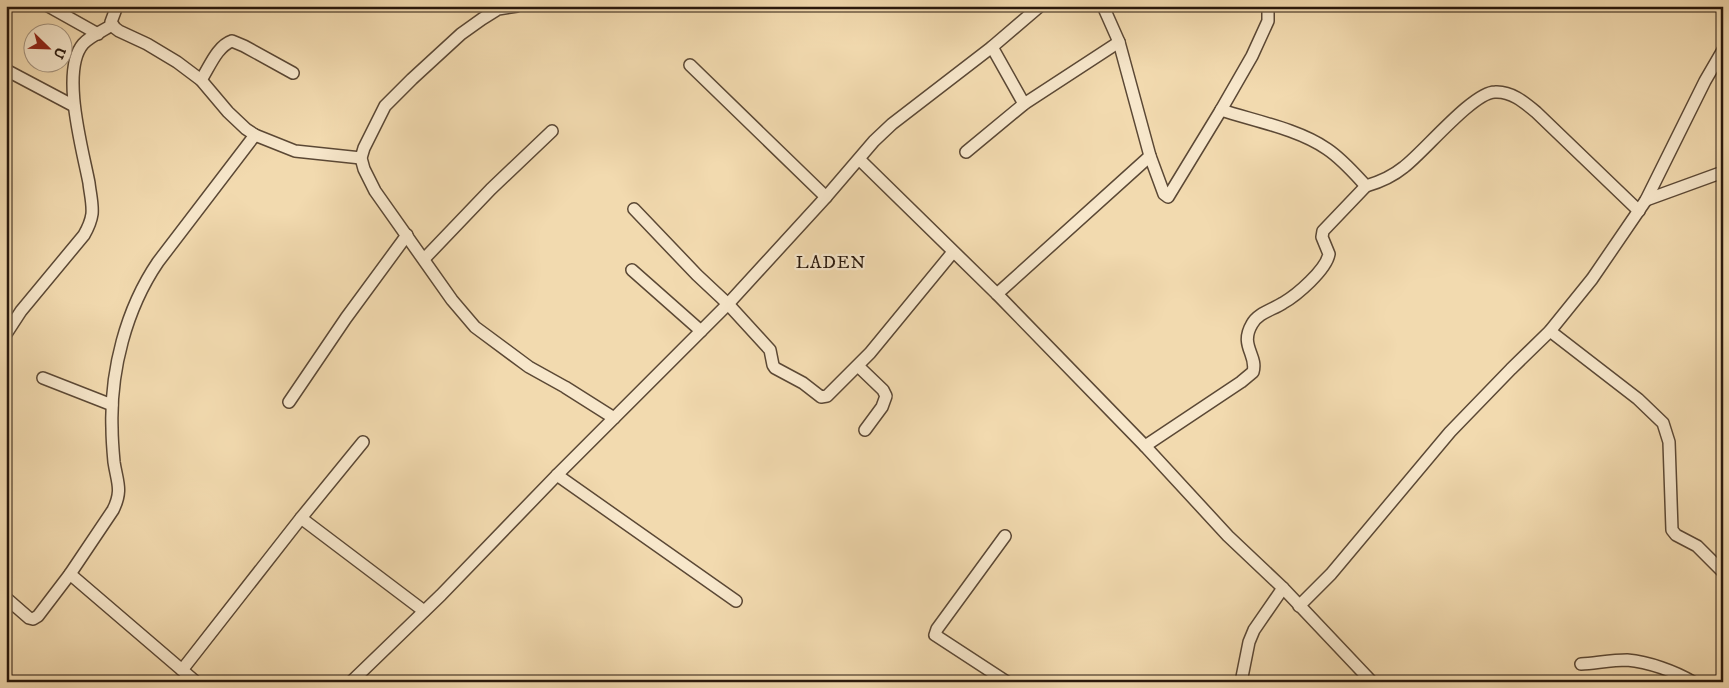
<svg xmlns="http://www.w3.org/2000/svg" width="1729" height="688" font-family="'IM FELL DW Pica',serif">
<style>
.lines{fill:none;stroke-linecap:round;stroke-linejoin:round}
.street-casing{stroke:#5b4835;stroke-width:14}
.street{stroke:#f7e7cb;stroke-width:11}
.labels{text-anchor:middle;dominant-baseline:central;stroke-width:4.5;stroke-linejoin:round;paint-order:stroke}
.quarter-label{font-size:18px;letter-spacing:1px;fill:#29180c;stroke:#f7e7cb}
</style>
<rect width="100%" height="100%" fill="#f2daaf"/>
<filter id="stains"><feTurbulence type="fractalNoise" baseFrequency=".004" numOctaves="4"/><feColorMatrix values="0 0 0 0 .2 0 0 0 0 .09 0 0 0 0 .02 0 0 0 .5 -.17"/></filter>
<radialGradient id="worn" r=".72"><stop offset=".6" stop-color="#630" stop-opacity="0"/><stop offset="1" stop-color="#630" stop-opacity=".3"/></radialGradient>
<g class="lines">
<defs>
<g id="street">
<path d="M48 6 98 34"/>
<path d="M117 6 111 22 115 28 119 31 147 44 177 62 201 80 228 112 246 129 255 135 295 151 361 158"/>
<path d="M517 6 498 9 482 19 461 34 412 79 385 106 364 148 361 158 364 169 375 191 452 300 475 327 529 367 565 387 614 418"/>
<path d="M1103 6 1119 42 1150 156 1164 194 1168 197 1221 110 1252 56 1268 21V6"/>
<path d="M992 47 1024 104"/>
<path d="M690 65 826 197"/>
<path d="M6 70 74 106"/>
<path d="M201 80C209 68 217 46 232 41L244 46 293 73"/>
<path d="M1221 110C1255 121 1298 129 1327 149 1342 159 1354 173 1366 186 1380 182 1393 176 1404 167 1424 152 1473 92 1495 92 1511 91 1524 102 1536 112L1639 211"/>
<path d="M966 152 1024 104 1119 42"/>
<path d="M860 160 997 294 1145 446 1228 536 1283 588 1372 682"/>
<path d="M1646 200 1723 172"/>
<path d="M634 209 697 275 728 304 770 350 773 365 775 368 803 383 821 397 827 396 870 353 953 252"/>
<path d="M424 259 491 189 552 131"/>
<path d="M632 270 701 331"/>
<path d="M997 294 1150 156"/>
<path d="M1550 331 1638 399 1663 423 1669 442 1672 530 1676 535 1697 546 1723 572"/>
<path d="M6 334 21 311 84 235C88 228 91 221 92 214 93 204 90 193 89 183 83 151 60 71 83 44 90 36 103 31 112 25"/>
<path d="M858 366 883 390 886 396 882 407 865 430"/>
<path d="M43 378 112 405"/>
<path d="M289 402 346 318 407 235"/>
<path d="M1145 446 1241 382 1253 372C1258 355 1239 346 1252 324 1258 313 1272 310 1283 303 1297 295 1326 270 1329 254L1322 237 1323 231 1366 186"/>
<path d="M557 475 736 601"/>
<path d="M301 518 424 611"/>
<path d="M1005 536 937 629 935 635 1007 682"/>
<path d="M70 574 196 682"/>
<path d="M6 598 29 618 33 619 38 616 70 574 113 510C123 490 117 482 114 462 113 451 112 439 112 428 110 371 126 309 158 262L255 135"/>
<path d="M1299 606 1331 574 1450 432 1511 369 1550 331 1592 279 1646 200 1705 81 1723 50"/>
<path d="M1581 664C1596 663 1612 660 1627 660 1649 662 1674 671 1693 682"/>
<path d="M182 670 301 518 363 442"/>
<path d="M351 682 441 595 557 475 728 304 826 197 874 141 892 124 992 47 1040 6"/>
<path d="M1241 682 1249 642 1254 630 1283 588"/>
</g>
</defs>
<use href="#street" class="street-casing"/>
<use href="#street" class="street"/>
</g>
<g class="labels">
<g class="quarter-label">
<text x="831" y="263">LADEN</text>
</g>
</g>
<rect width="1729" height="688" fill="none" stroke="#f2daaf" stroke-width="25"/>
<rect x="8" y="8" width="1714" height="673" fill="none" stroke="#29180c" stroke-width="2.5"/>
<rect x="12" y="12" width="1704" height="663" fill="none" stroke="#29180c"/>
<g transform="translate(48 48) rotate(113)"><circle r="24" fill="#f7e7cb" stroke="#a5947f"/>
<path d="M0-4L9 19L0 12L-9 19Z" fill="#8f2418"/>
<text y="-8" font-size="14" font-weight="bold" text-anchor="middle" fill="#29180c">U</text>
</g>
<rect width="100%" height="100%" filter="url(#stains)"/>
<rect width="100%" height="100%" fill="url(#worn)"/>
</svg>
